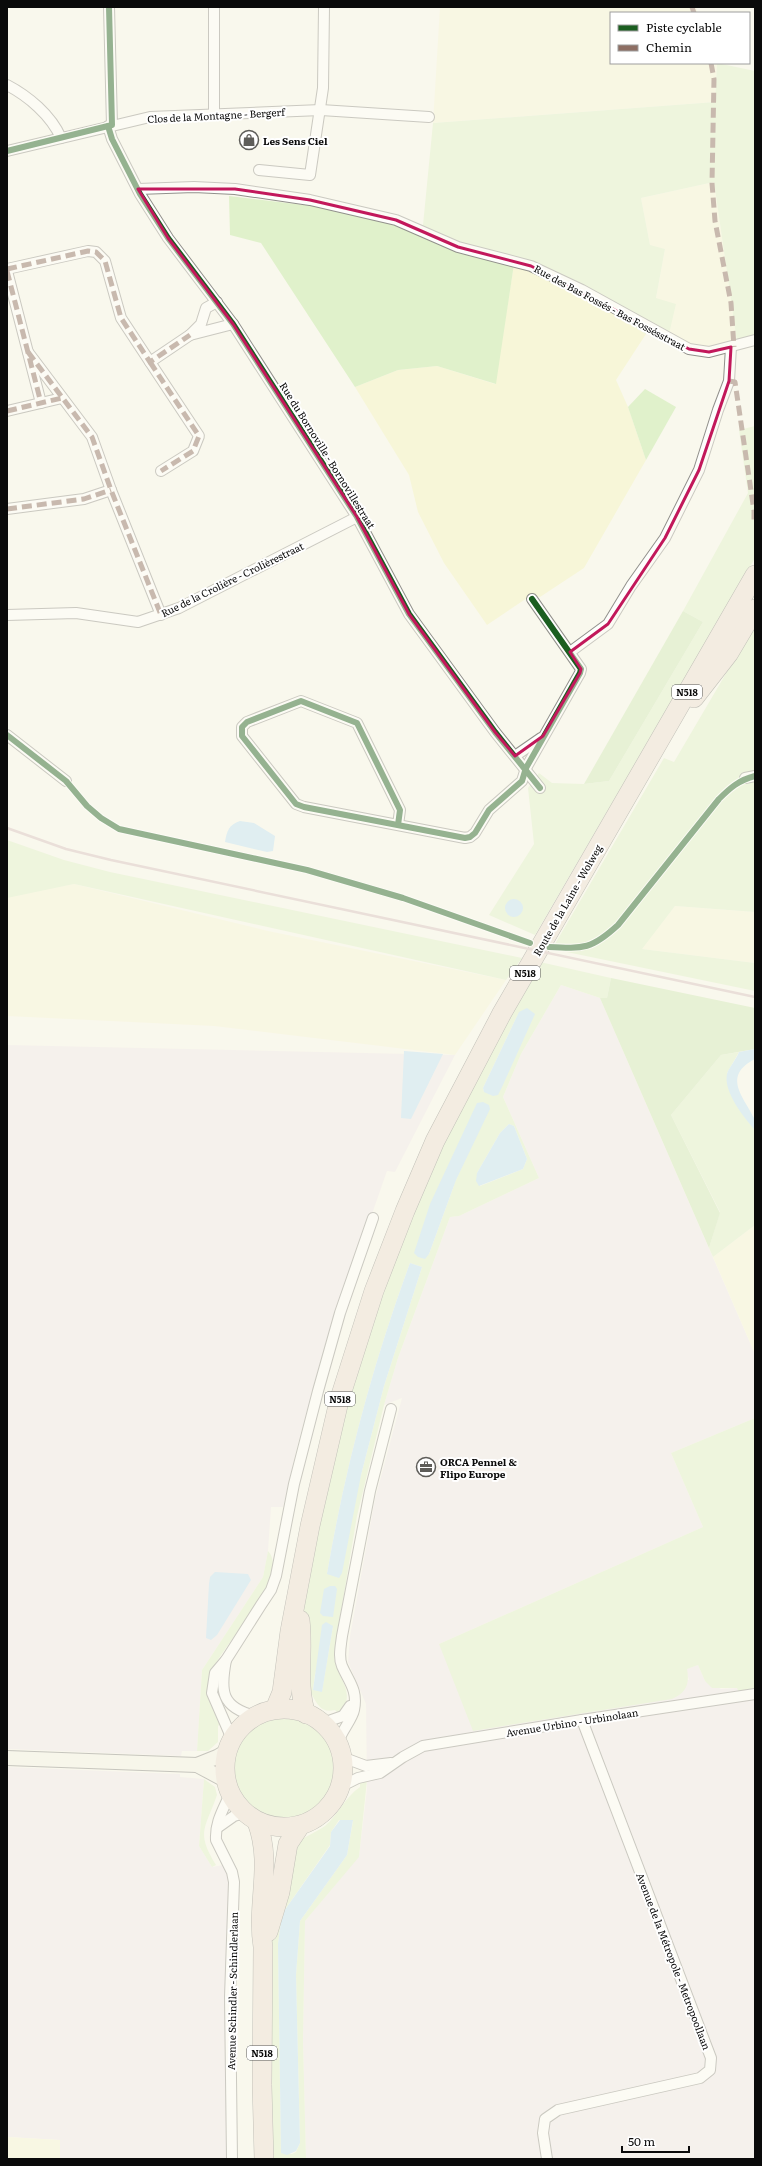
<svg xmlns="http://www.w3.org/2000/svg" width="762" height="2166" font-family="Literata,serif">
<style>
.industrial{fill:#f0e9eb}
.farmland{fill:#f7f6d8}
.green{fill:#e0f1cb;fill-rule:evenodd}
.forest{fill:#d0e9b8}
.water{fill:#c0e2f6}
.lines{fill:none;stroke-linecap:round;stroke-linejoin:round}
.street-casing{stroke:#92918c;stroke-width:12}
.secondary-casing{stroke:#888883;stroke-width:16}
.highway-casing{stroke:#7f7e7a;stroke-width:20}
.street{stroke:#fefefc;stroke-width:10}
.secondary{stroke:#f4f3e7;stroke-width:14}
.highway{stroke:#eaded2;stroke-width:19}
.rail{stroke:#d7c2c1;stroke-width:2.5}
.quiet{stroke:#8d6e63;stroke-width:5;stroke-dasharray:10 5;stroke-linecap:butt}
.cycleway-casing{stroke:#fff;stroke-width:8}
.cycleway{stroke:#1b5e20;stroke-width:6}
.marked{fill:none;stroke:#c2185b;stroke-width:3;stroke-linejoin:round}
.labels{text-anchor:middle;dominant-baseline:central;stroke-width:4;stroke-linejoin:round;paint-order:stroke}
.shield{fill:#fff;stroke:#545454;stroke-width:1}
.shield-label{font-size:9px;font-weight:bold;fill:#0a0a0a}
.street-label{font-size:10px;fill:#0a0a0a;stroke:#fff}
.poi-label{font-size:10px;font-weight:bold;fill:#0a0a0a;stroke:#fff;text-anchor:start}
</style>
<rect width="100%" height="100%" fill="#f9f8ed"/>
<g class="industrial">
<path d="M561 985 600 998 755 1354V1418L671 1453 703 1527 439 1644 689 1680 686 1669 698 1665 705 1681 721 1689 738 1688 755 1691V2159H306L303 2041 305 1921 359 1856 367 1788 366 1704 348 1662 350 1636 375 1499 402 1398 384 1405 398 1358 450 1217 459 1216 539 1178 503 1097 521 1054Z"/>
<path d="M7 1045 455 1055 395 1172 387 1171 321 1360 297 1447 283 1507H271L268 1551 263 1577 202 1670 197 1751H182L181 1756 7 1749Z"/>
<path d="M7 1767 180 1774V1777L204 1779 199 1846 212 1867 223 1865 227 1872 229 1884 226 1991V2110L228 2159H60V2140L7 2137Z"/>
</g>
<g class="farmland">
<path d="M440 7H696L698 13H611V63H717L715 102 433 123Z"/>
<path d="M714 182 737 342 701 349 669 334 656 298 665 249 650 246 641 198Z"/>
<path d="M514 264 606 309 646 334 616 380 628 407 646 460 584 568 540 597 530 596 487 625 444 563 418 512 409 475 355 387 398 370 437 366 495 384Z"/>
<path d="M74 884 268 931 506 980 455 1055 214 1026 7 1016V896Z"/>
<path d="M675 906 755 912V963L641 949Z"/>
<path d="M755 1225V1354L713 1257Z"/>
<path d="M7 2137 60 2140V2159H7Z"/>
</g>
<g class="green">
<path d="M717 63 755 71V337L737 342 714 182 641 198 650 245 665 249 656 298 676 304 669 334 652 326 646 334 606 308 514 264 496 384 437 366 398 370 355 387 261 243 230 235 229 196 395 216 423 225 433 123 715 102Z"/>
<path d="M645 389 676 407 646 460 628 407Z"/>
<path d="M755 426V558L535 935 489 915 534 844 528 788 539 773 552 783 584 784 609 781 703 622 683 611 748 493 739 430Z"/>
<path d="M755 624V912L675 906 642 949 755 963V991L552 949 664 758 674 762Z"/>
<path d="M7 840 64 860 110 872 522 958 506 980 74 884 7 898Z"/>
<path d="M540 962 611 978 607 998H600L561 985 521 1054 503 1097 539 1178 459 1216 450 1217 398 1358 384 1405 357 1516 334 1654C335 1678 359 1691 339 1714L335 1710C322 1713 318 1706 312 1695H306L307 1655 303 1605 333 1451 385 1281 451 1124ZM519 1012 484 1092 483 1088ZM489 1105 456 1180 429 1254 422 1258ZM509 1124 514 1126 527 1159 523 1169 480 1186 477 1173 500 1133ZM410 1263 422 1267 384 1386 361 1475 327 1574C345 1468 373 1363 410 1263ZM333 1626 322 1691 313 1690 315 1674Z"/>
<path d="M739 1052 727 1073 744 1116 755 1130V1225L713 1257 709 1248 720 1212 671 1115 721 1055Z"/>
<path d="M755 1418V1691L740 1694 737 1688H712L705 1681 698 1665 687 1669C690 1684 686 1693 672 1699L473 1731 439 1644 703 1527 671 1453Z"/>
<path d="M268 1551C293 1577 215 1650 209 1679 206 1696 214 1708 221 1723L218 1726V1742L208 1751H197L202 1670 263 1577Z"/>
<circle cx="283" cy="1768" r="51"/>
<path d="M204 1779 215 1787 217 1795C206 1828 195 1831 216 1865L212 1867 199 1846Z"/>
<path d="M367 1780 359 1857 305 1921 303 2041 306 2159H271L269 1948 290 1846C300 1839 315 1833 325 1826 339 1814 345 1797 360 1787V1781ZM339 1820 353 1821 347 1855 300 1921 296 1975 300 2143 296 2152 292 2154 281 2153 278 1944 282 1914 330 1845 331 1832Z"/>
</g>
<g class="forest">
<path d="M683 611 703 622 609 781 584 784Z"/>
<path d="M611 978 755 1008V1049L721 1055 671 1115 720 1213 709 1248 600 998H607Z"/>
</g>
<g class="water">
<path d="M240 821 254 823 275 836 273 851 267 852 225 842C227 830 229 825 240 821Z"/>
<circle cx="514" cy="908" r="9"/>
<path d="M527 1008 535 1014 502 1087 498 1095 493 1096 484 1092 483 1088 519 1012Z"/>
<path d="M755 1049V1059C722 1076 743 1096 754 1118 756 1121 755 1126 755 1130 744 1118 723 1091 727 1074 728 1069 737 1058 739 1052Z"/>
<path d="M404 1051 443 1054 411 1119 401 1118Z"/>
<path d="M483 1102 489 1105 490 1109 456 1180 429 1254 425 1259 418 1257 414 1253 430 1204 477 1103Z"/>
<path d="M509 1124 514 1126 527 1159 523 1169 479 1186 476 1181 477 1173 500 1133Z"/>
<path d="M410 1263 422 1267 384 1386 361 1475 342 1573 339 1578 327 1574C345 1468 373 1363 410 1263Z"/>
<path d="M215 1572 248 1574 251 1580 217 1635 211 1640 206 1638 209 1584 210 1577Z"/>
<path d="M330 1586H335L337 1589 333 1617 323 1616 320 1613 324 1589Z"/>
<path d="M326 1622 333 1626 322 1692 313 1690 322 1625Z"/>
<path d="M340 1820H353L347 1855 300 1921 296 1975 300 2143 296 2151 287 2155 281 2153 278 1944 282 1914 330 1846 331 1832Z"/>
</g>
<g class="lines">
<defs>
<g id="street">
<path d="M109 7 112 125"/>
<path d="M214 7V113"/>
<path d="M7 85C28 96 51 115 61 138"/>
<path d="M108 126 112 139 140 194 168 238 233 324 357 517 409 614 495 732 540 788"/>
<path d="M7 151 150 117 321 110 429 117"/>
<path d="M259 170 310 175 323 88 324 7"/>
<path d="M138 189 194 187 235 189 310 200 396 220 458 247 531 266 582 290 689 349 709 352 755 340"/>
<path d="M7 269 88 251 96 252 105 261 121 318 150 362 190 335"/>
<path d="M7 271 41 403"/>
<path d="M217 302 206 308 201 324 190 335 233 324"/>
<path d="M28 352 92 437 111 490 161 615"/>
<path d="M150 362 199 436 193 451 161 471"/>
<path d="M7 411 62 398"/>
<path d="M7 509 84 499 111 490"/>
<path d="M7 615 76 613 138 622 179 608 357 517"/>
<path d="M570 652 608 624 631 586 665 538 699 470 718 410 729 381 731 347"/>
<path d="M7 735 66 781"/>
<path d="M515 756 541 738"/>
<path d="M745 778 755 776"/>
<path d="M398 825 400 810 357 723 301 701 247 722 242 727V736L296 804 304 807 465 838 470 837 475 833 489 810 522 781 526 768 580 673 581 669 532 599"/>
<path d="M226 1660C220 1691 221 1708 256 1716"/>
<path d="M323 1723 343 1716 350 1706"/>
<path d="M232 1739 212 1693 215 1673 226 1660 261 1605 271 1590 276 1576 294 1484 318 1391 340 1313 373 1218"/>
<path d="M338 1743C341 1731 352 1720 354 1710 358 1690 349 1682 342 1666 338 1657 341 1645 342 1636L370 1491 391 1409"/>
<path d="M342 1757 366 1766 391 1763"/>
<path d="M340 1787 358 1778 380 1773 403 1757 423 1746 582 1720 755 1694"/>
<path d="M230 1794C223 1810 215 1822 216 1840L232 1872 234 1882 230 1997 232 2159"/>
<path d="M217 1828 234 1816 244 1813"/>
<path d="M547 2159 543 2133 545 2119 558 2110 700 2078 710 2070 711 2058 582 1720"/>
</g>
<g id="secondary">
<path d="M7 1758 197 1765 217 1757 227 1751"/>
<path d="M197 1765 225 1780"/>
</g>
<g id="highway">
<path d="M694 698 729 653 755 609"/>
<path d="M300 1620C304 1651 296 1685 306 1714"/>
<circle cx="284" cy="1768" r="59"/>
<path d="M275 1709 282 1692 290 1631 310 1526 339 1401 374 1291 405 1211 435 1141 502 1013 755 575"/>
<path d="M257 1822C273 1865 256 1903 263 1947L262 2085 264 2159"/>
<path d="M268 1932 280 1892 288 1844 300 1826"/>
</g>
</defs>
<use href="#street" class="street-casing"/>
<use href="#secondary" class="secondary-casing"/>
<use href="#highway" class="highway-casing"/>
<use href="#street" class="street"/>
<use href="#secondary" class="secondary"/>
<use href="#highway" class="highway"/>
<path class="rail" d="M7 828 66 849 111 860 755 997"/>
<g class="quiet">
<path d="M692 7 694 13"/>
<path d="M711 63 714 79 712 183 715 221 731 303 734 347"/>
<path d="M7 269 88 251 96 252 105 261 121 318 150 362 190 335"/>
<path d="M7 271 41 403"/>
<path d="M28 352 92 437 111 490 161 615"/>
<path d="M150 362 199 436 193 451 161 471"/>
<path d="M729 381 735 382 754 511V524"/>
<path d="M7 411 62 398"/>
<path d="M7 509 84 499 111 490"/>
</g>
<defs>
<g id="cycleway">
<path d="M108 126 112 139 140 194 168 238 233 324 357 517 409 614 495 732 540 788"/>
<path d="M7 151 112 125 109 7"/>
<path d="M7 735 66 781 87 806 101 818 119 829 307 870 403 898 530 943"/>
<path d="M398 825 400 810 357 723 301 701 247 722 242 727V736L296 804 304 807 465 838 470 837 475 833 489 810 522 781 526 768 580 673 581 669 532 599"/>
<path d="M549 947C584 949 592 949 618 925L719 799C730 788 739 780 755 776"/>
</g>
</defs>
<use href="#cycleway" class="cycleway-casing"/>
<use href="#cycleway" class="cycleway"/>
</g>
<path d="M0 0H762V2166H0ZM138 189H235L310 200 396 220 458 247 531 266 689 349 709 352 731 347 729 381 699 470 665 538 608 624 570 652 581 669 580 673 543 736 515 756 495 732 409 614 357 517 233 324 168 238Z" fill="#f9f8ed" fill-opacity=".55" fill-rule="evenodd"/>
<path class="marked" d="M138 189H235L310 200 396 220 458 247 531 266 689 349 709 352 731 347 729 381 699 470 665 538 608 624 570 652 581 669 580 673 543 736 515 756 495 732 409 614 357 517 233 324 168 238Z"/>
<defs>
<symbol id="shop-ring" viewBox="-11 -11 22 22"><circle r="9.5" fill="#fff" stroke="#5e5d59" stroke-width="1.5"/><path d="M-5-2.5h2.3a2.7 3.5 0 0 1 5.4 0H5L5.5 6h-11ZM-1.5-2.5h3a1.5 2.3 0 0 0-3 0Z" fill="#5e5d59"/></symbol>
<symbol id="office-ring" viewBox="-11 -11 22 22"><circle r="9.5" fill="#fff" stroke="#5e5d59" stroke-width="1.5"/><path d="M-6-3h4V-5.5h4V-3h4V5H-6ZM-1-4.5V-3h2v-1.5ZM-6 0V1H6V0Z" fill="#5e5d59"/></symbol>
</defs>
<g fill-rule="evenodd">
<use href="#shop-ring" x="238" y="129" width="22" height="22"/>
<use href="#office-ring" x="415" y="1456" width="22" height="22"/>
</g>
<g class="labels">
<g class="shield">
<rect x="672" y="685" width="30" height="14" rx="3"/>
<rect x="510" y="966" width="30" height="14" rx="3"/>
<rect x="325" y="1392" width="30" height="14" rx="3"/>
<rect x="247" y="2046" width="30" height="14" rx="3"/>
</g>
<g class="shield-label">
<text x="687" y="692">N518</text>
<text x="525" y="973">N518</text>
<text x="340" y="1399">N518</text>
<text x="262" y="2053">N518</text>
</g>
<g class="street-label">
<text transform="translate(216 115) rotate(-3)">Clos de la Montagne - Bergerf</text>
<text transform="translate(610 307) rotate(28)">Rue des Bas Fossés - Bas Fossésstraat</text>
<text transform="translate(328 455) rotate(58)">Rue du Bornoville - Bornovillestraat</text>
<text transform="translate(232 579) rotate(-26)">Rue de la Crolière - Crolièrestraat</text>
<text transform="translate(567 900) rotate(-60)">Route de la Laine - Wolweg</text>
<text transform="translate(572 1722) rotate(-9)">Avenue Urbino - Urbinolaan</text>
<text transform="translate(674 1961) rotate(69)">Avenue de la Métropole - Metropoollaan</text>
<text transform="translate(232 1991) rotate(-89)">Avenue Schindler - Schindlerlaan</text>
</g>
<g class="poi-label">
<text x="263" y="140">Les Sens Ciel</text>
<text x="440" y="1461">ORCA Pennel &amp;<tspan x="440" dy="12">Flipo Europe</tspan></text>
</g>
</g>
<rect width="762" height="2166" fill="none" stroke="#0a0a0a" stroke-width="16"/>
<rect x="610" y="12" width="140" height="52" fill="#ffffff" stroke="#9d9d9d"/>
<rect x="618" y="25" width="20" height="6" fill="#1b5e20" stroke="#9d9d9d"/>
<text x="646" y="32" font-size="12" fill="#0a0a0a">Piste cyclable</text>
<rect x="618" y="45" width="20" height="6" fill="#8d6e63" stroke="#9d9d9d"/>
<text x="646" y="52" font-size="12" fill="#0a0a0a">Chemin</text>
<path d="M622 2146v6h67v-6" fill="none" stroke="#0a0a0a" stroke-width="2"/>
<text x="628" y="2146" font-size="12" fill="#0a0a0a" stroke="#ffffff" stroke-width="3" paint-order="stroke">50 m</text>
</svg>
